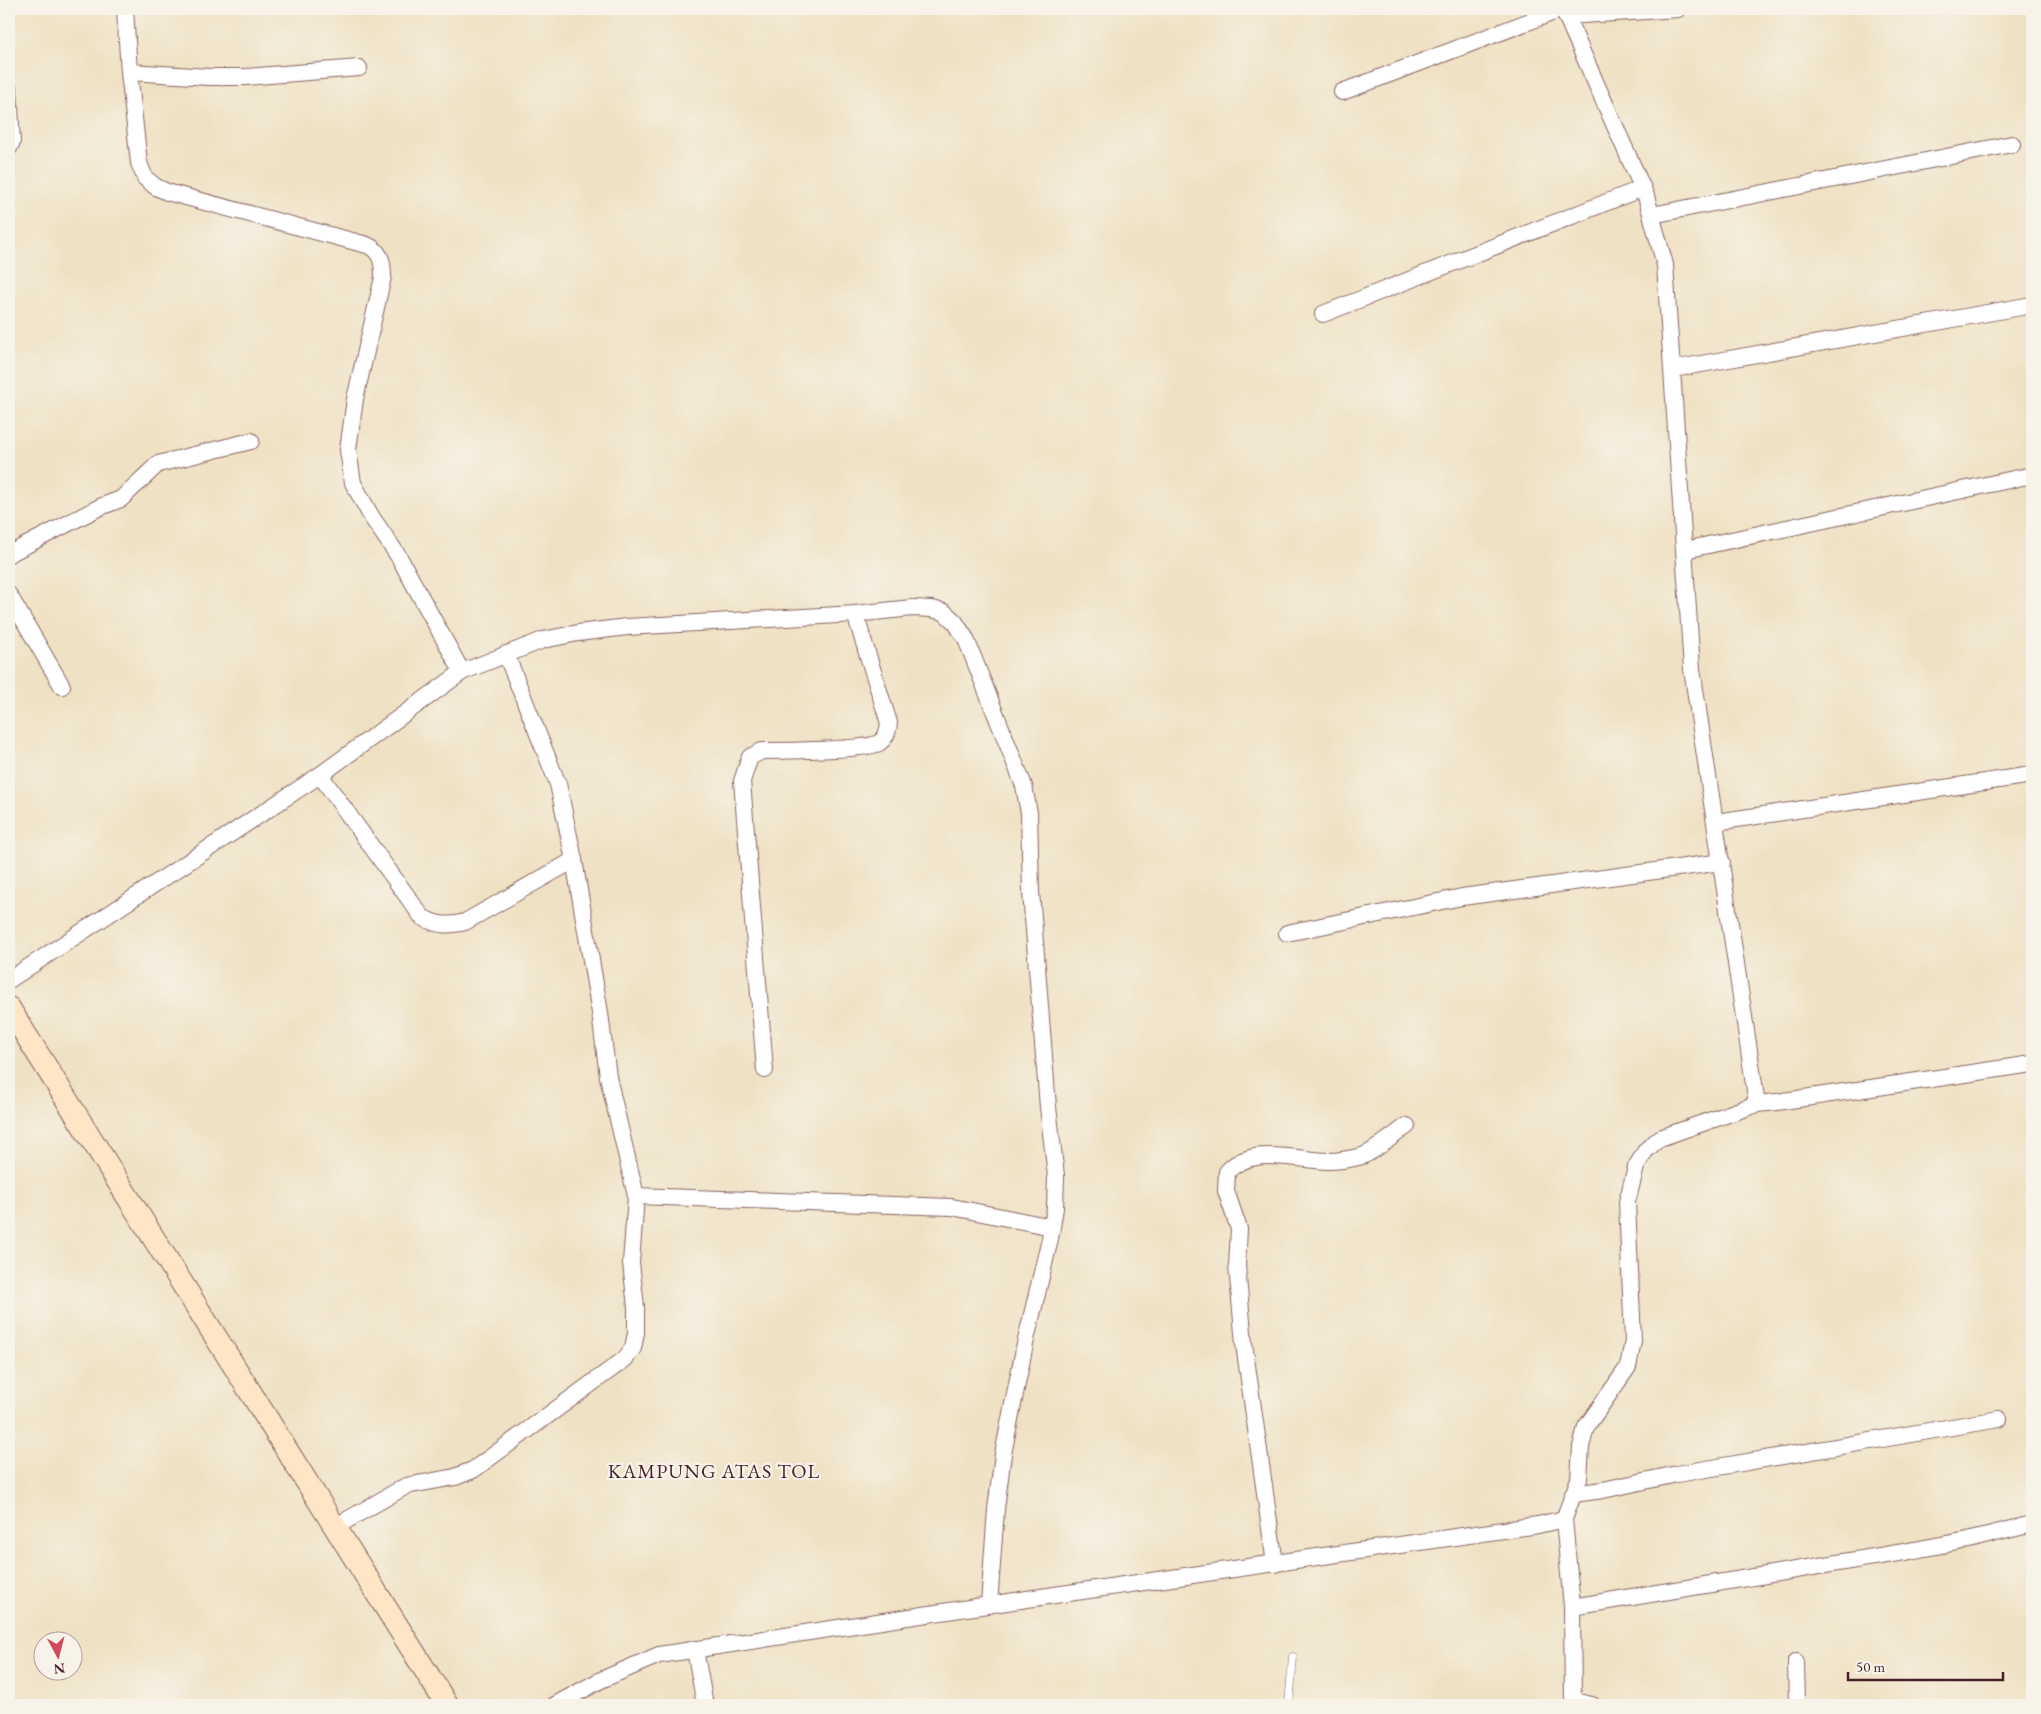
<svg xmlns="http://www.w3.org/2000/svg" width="2041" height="1714" font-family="'EB Garamond',serif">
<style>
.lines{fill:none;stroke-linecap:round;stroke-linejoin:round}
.service-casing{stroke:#846360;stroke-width:9}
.minor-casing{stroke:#846360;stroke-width:18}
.secondary-casing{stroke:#846360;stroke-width:24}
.service{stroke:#fff;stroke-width:8}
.minor{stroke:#fff;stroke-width:16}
.secondary{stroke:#fde5c5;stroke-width:22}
.labels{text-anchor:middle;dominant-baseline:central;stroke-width:4.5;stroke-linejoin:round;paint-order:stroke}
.neighbourhood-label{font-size:20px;letter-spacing:1px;fill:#4a1f2b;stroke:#f7f3e8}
</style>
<rect width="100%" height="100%" fill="#f7f3e8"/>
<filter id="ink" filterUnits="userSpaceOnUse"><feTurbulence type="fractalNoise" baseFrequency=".02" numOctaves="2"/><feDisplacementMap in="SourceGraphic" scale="10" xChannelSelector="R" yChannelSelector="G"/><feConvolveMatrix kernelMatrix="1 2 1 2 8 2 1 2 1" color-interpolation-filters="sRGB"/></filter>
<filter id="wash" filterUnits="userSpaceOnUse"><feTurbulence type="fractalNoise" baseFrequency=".0096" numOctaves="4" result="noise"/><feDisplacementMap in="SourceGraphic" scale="20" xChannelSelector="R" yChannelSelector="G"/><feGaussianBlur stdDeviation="1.12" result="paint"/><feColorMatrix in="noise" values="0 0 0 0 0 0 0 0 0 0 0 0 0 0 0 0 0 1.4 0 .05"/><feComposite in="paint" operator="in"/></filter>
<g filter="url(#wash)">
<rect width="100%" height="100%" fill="#efe1c3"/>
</g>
<g filter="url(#ink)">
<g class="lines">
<defs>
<path id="service" d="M1289 1705 1293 1657"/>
<g id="minor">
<path d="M1563 9 1646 196 1665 265 1692 669 1757 1104 1660 1138 1646 1150 1636 1167 1627 1202 1633 1341 1628 1367 1586 1427 1581 1447 1579 1479 1564 1519 1572 1607 1573 1705"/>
<path d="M1566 16 1678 9"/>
<path d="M129 72 210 77H246L359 68"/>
<path d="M9 90 12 142 9 148"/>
<path d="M1342 92 1562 9"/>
<path d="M1652 215 2012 144"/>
<path d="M1323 314 1643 188"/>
<path d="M1673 369 2032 305"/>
<path d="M1685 550 2032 475"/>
<path d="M9 554 100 507 121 499 158 464 251 441"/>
<path d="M9 595 62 686"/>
<path d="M462 672 543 640 578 633 627 627 855 614 912 608 932 609 944 612 955 622 966 639 1024 786 1029 813 1031 892 1048 1107 1056 1176 1055 1208 1050 1239 1025 1344 1003 1454 996 1509 989 1605"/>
<path d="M320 775 422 917C438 926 448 926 465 922L574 860"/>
<path d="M1716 822 2032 775"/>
<path d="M1287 933 1462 897 1722 862"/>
<path d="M9 980 320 775 462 672 399 557 371 516 353 483 348 450 355 399 383 277C383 262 381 251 367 245L167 192 156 187 145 178 139 163 129 72 125 9"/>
<path d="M765 1070 742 781 750 757 762 751C781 751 867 750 879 743 886 738 888 732 889 723L855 614"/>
<path d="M1757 1104 1777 1102 2032 1064"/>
<path d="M636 1196 952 1207 1052 1227"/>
<path d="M1573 1494 1603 1490 1677 1474 1999 1419"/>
<path d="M335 1527 406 1486 455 1477 473 1470 625 1359 633 1348 636 1333V1307L631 1263 636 1196 608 1077 600 1013 574 860 558 784 506 654"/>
<path d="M1275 1564 1244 1344 1237 1266 1239 1229 1226 1191 1227 1172C1250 1145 1296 1160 1327 1161 1338 1161 1351 1159 1362 1156 1373 1153 1396 1133 1407 1126"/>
<path d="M1572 1607 1904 1552 1968 1540 2032 1524"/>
<path d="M695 1649 705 1705"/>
<path d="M1796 1662 1797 1705"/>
<path d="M1573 1701 1592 1705"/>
<path d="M555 1705 601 1680 659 1655 1034 1598 1538 1525 1564 1519"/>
</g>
<path id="secondary" d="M9 1008 447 1705"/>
</defs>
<use href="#service" class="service-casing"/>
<use href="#minor" class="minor-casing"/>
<use href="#secondary" class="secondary-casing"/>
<use href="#service" class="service"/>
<use href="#minor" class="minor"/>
<use href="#secondary" class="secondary"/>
</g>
</g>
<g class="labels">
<g class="neighbourhood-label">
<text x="714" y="1471">KAMPUNG ATAS TOL</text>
</g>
</g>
<rect width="2041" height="1714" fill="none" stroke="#f7f3e8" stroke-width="30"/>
<g transform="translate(58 1656) rotate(173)"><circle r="24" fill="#f7f3e8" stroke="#b29e9c"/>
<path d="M0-4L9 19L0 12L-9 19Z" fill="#d1495b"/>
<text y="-8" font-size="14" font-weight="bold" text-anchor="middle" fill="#4a1f2b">N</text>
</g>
<path d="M1848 1672v8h155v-8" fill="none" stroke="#4a1f2b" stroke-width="2.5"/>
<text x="1856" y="1672" font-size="15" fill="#4a1f2b" stroke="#f7f3e8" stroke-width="4" paint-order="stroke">50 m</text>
</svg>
